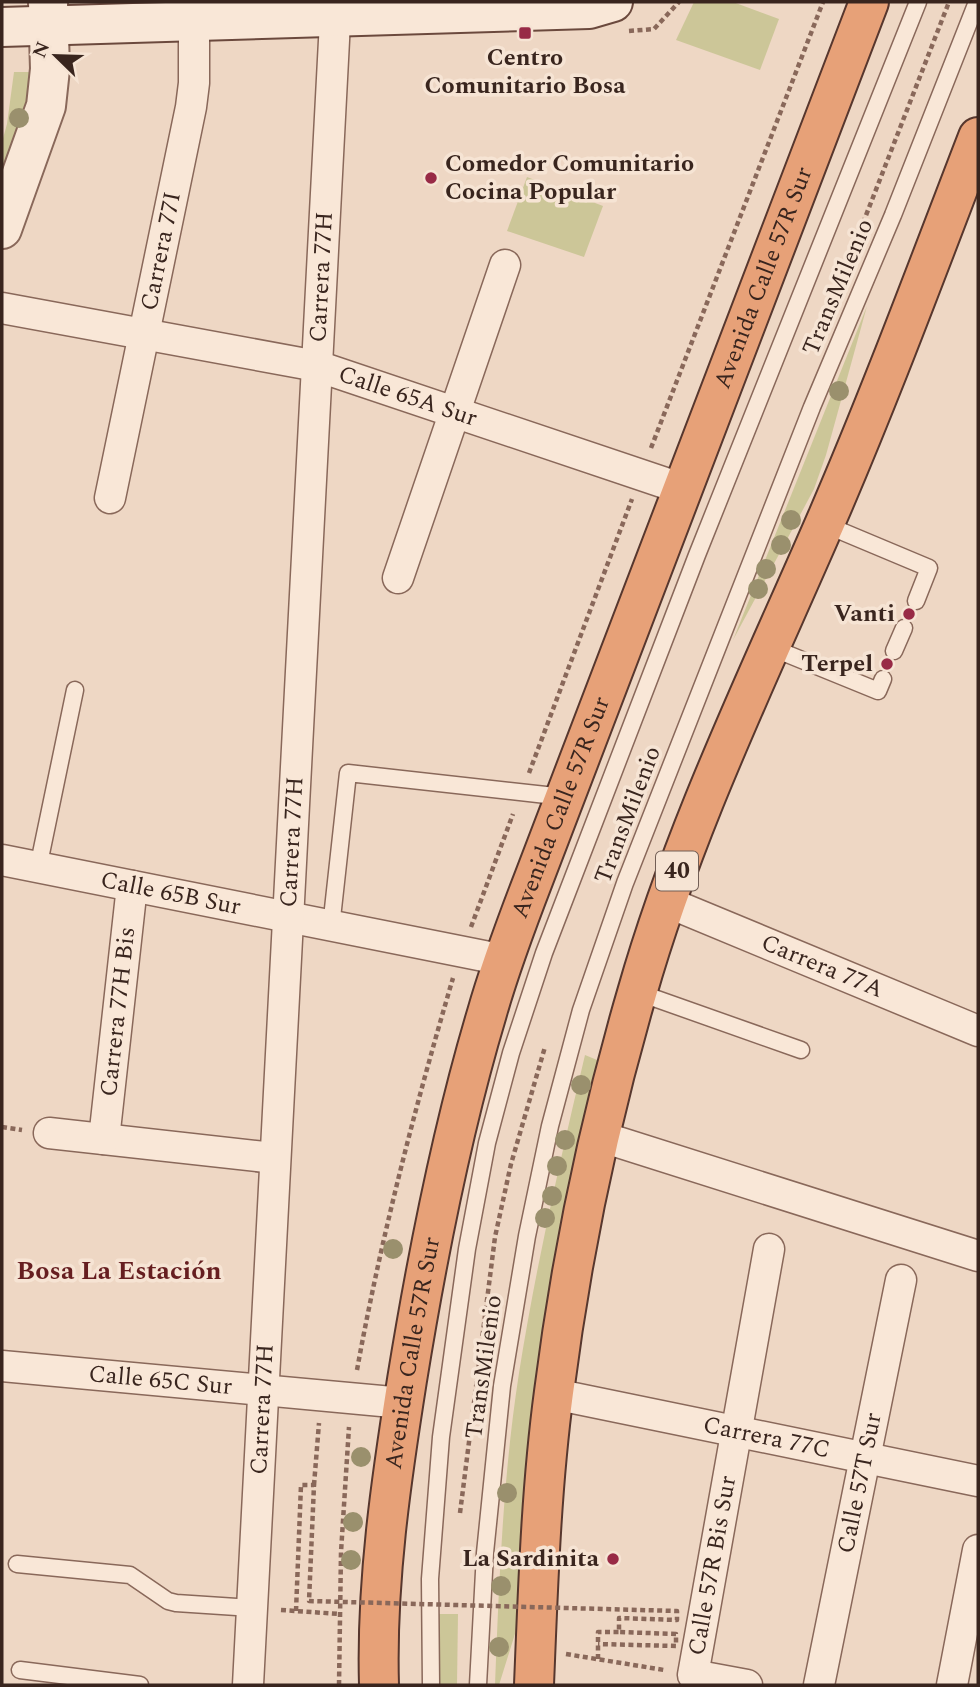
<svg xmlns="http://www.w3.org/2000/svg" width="980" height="1687" font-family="Spectral,serif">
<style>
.green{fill:#ccc698}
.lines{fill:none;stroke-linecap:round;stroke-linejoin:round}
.service-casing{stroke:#89685a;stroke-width:19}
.minor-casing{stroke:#89685a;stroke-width:33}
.tertiary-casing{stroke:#89685a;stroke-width:42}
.secondary-casing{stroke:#6b493d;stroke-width:42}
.trunk-casing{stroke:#57372e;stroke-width:42}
.path{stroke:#89685a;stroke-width:4.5;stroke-dasharray:5 3.5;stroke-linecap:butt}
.service{stroke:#f9e7d7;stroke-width:16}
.minor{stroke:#f9e7d7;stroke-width:30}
.tertiary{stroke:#f9e7d7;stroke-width:38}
.secondary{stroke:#f9e7d7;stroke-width:38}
.trunk{stroke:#e7a178;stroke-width:38}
.path-bridge{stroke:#89685a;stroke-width:4.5;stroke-dasharray:5 3.5;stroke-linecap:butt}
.tree{fill:#9a906d}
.poi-dot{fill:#982a46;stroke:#f6e4d4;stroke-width:2.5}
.labels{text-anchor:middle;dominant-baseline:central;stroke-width:7;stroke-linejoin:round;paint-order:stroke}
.shield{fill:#f6e4d4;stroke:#725e55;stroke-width:2}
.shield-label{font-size:23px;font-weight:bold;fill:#39251e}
.poi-label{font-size:24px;font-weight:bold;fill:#39251e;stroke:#f6e4d4;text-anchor:end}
.street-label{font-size:24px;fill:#39251e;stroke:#f6e4d4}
.neighbourhood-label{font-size:26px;font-weight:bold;fill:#661e20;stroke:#f6e4d4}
</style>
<rect width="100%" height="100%" fill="#eed7c4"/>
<g class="green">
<path d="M694 2H733L779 19 760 70 676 40Z"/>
<path d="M14 72H35L2 206V142L7 124Z"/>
<path d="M527 177 603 206 584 257 507 231Z"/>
<path d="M867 306 826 455 814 489 733 640Z"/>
<path d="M585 1055 602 1062 519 1621 499 1685H495C499 1581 503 1476 519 1373 536 1266 560 1160 585 1055Z"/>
<path d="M434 1614H458L457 1685H434Z"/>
</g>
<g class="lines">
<defs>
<g id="service">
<path d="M824 524 929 568 916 601"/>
<path d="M770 647 878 691 883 679"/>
<path d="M894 651 904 628"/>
<path d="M38 868 75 690"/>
<path d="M331 927 348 773 564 797"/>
<path d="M637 992 801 1050"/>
<path d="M17 1564 130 1575 168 1601 176 1603 252 1608"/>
<path d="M20 1670 140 1685"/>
<path d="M431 1685 430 1579 441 1437 467 1249 487 1143 511 1053 544 953 697 555 918 2"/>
<path d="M478 1685 485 1553 502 1386 527 1236 550 1126 581 1010 625 883 812 407 893 215 977 2"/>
</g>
<g id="minor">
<path id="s1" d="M2 308 317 366 683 489"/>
<path id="s2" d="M110 498 191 107 194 83V2"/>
<path d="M398 578 505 265"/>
<path id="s3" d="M2 860 504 960"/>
<path id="s4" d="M667 902 978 1031"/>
<path d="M49 1133 274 1158"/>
<path d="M599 1136 978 1256"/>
<path id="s5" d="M104 1139 132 886"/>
<path id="s6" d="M2 1366 403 1403"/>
<path id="s7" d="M554 1394 978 1481"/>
<path id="s8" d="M248 1685 336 2"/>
<path id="s9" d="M747 1685 693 1675 769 1249"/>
<path id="s10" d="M819 1685 901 1280"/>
<path d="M952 1685 978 1550"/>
</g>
<path id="tertiary" d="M2 229 46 106 50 69 48 2"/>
<path id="secondary" d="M2 27 589 9 613 2"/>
<g id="trunk">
<path id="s11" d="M379 1685C376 1583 391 1481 407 1380 427 1257 451 1133 487 1013 500 967 517 922 534 878L869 2"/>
<path d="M534 1685C538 1588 541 1489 554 1392 571 1258 599 1123 637 993 684 828 760 673 828 516 882 391 929 264 978 137"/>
</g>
</defs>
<use href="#service" class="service-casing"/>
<use href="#minor" class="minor-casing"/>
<use href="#tertiary" class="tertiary-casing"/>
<use href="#secondary" class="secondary-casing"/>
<use href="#trunk" class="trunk-casing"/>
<g class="path">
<path d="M629 31 654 29 679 2"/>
<path d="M863 223 949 2"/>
<path d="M651 448 823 2"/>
<path d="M529 773 632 499"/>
<path d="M471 927 513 814"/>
<path d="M2 1127 22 1130"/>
<path d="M357 1370C381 1238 415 1107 453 978"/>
<path d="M314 1485 319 1423"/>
<path d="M460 1513 495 1237 511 1164 545 1047"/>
<path d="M281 1610 340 1614"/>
<path d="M566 1654 664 1670"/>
<path d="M598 1659V1632H619"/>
<path d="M339 1685 341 1552 349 1427"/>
</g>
<use href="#service" class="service"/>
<use href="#minor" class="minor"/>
<use href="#tertiary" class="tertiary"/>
<use href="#secondary" class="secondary"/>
<use href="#trunk" class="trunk"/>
<path class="path-bridge" d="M296 1611 301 1485H314L309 1601 677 1611V1620L619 1618V1632L676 1634V1646L598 1644"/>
</g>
<g class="tree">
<circle cx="19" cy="118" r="10"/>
<circle cx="839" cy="391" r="10"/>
<circle cx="791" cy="520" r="10"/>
<circle cx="781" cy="545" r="10"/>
<circle cx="766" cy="569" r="10"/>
<circle cx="758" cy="589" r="10"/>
<circle cx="581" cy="1085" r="10"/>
<circle cx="565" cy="1140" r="10"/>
<circle cx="557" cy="1166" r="10"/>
<circle cx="552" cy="1196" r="10"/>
<circle cx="545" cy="1218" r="10"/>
<circle cx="393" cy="1249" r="10"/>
<circle cx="361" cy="1457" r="10"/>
<circle cx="507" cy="1493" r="10"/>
<circle cx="353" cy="1522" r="10"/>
<circle cx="351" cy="1560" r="10"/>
<circle cx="501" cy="1586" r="10"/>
<circle cx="499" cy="1647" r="10"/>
</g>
<g class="poi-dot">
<rect x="518" y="26" width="14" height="14" rx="3.5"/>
<circle cx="431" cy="178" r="7"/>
<circle cx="909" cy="614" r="7"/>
<circle cx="887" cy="664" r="7"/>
<circle cx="613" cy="1559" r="7"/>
</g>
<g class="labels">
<rect class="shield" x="656" y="851.5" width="42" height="39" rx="5"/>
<g class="shield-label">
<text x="677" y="871">40</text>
</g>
<g class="poi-label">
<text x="525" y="58" text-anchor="middle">Centro<tspan x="525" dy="28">Comunitario Bosa</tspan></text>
<text x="445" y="164" text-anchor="start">Comedor Comunitario<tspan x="445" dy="28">Cocina Popular</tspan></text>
<text x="895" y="614">Vanti</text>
<text x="873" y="664">Terpel</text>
<text x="599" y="1559">La Sardinita</text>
</g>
<g class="street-label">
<text stroke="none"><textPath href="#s2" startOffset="252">Carrera 77I</textPath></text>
<text stroke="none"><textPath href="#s8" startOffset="1410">Carrera 77H</textPath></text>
<text stroke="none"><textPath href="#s11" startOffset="1468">Avenida Calle 57R Sur</textPath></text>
<text transform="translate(838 287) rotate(-67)">TransMilenio</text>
<text stroke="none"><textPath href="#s1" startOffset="416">Calle 65A Sur</textPath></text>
<text stroke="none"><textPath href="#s11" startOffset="901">Avenida Calle 57R Sur</textPath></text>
<text transform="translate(628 815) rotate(-69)">TransMilenio</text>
<text stroke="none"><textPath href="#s8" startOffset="844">Carrera 77H</textPath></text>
<text stroke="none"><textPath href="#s3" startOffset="172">Calle 65B Sur</textPath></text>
<text stroke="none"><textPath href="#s4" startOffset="168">Carrera 77A</textPath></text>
<text stroke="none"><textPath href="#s5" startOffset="128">Carrera 77H Bis</textPath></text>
<text stroke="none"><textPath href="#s11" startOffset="334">Avenida Calle 57R Sur</textPath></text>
<text transform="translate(484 1367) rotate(-82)">TransMilenio</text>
<text stroke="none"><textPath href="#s6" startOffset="159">Calle 65C Sur</textPath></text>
<text stroke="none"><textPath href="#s8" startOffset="276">Carrera 77H</textPath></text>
<text stroke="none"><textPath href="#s7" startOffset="217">Carrera 77C</textPath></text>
<text stroke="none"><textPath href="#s10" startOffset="206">Calle 57T Sur</textPath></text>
<text stroke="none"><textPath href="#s9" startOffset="166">Calle 57R Bis Sur</textPath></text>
</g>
<g class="neighbourhood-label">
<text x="119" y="1271">Bosa La Estación</text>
</g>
</g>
<rect width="980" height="1687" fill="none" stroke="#39251e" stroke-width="7"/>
<g transform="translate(56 56) rotate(293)" stroke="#f6e4d4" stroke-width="5" paint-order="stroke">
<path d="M0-5L12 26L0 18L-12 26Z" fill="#39251e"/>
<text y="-10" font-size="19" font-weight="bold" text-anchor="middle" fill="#39251e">N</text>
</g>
</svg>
